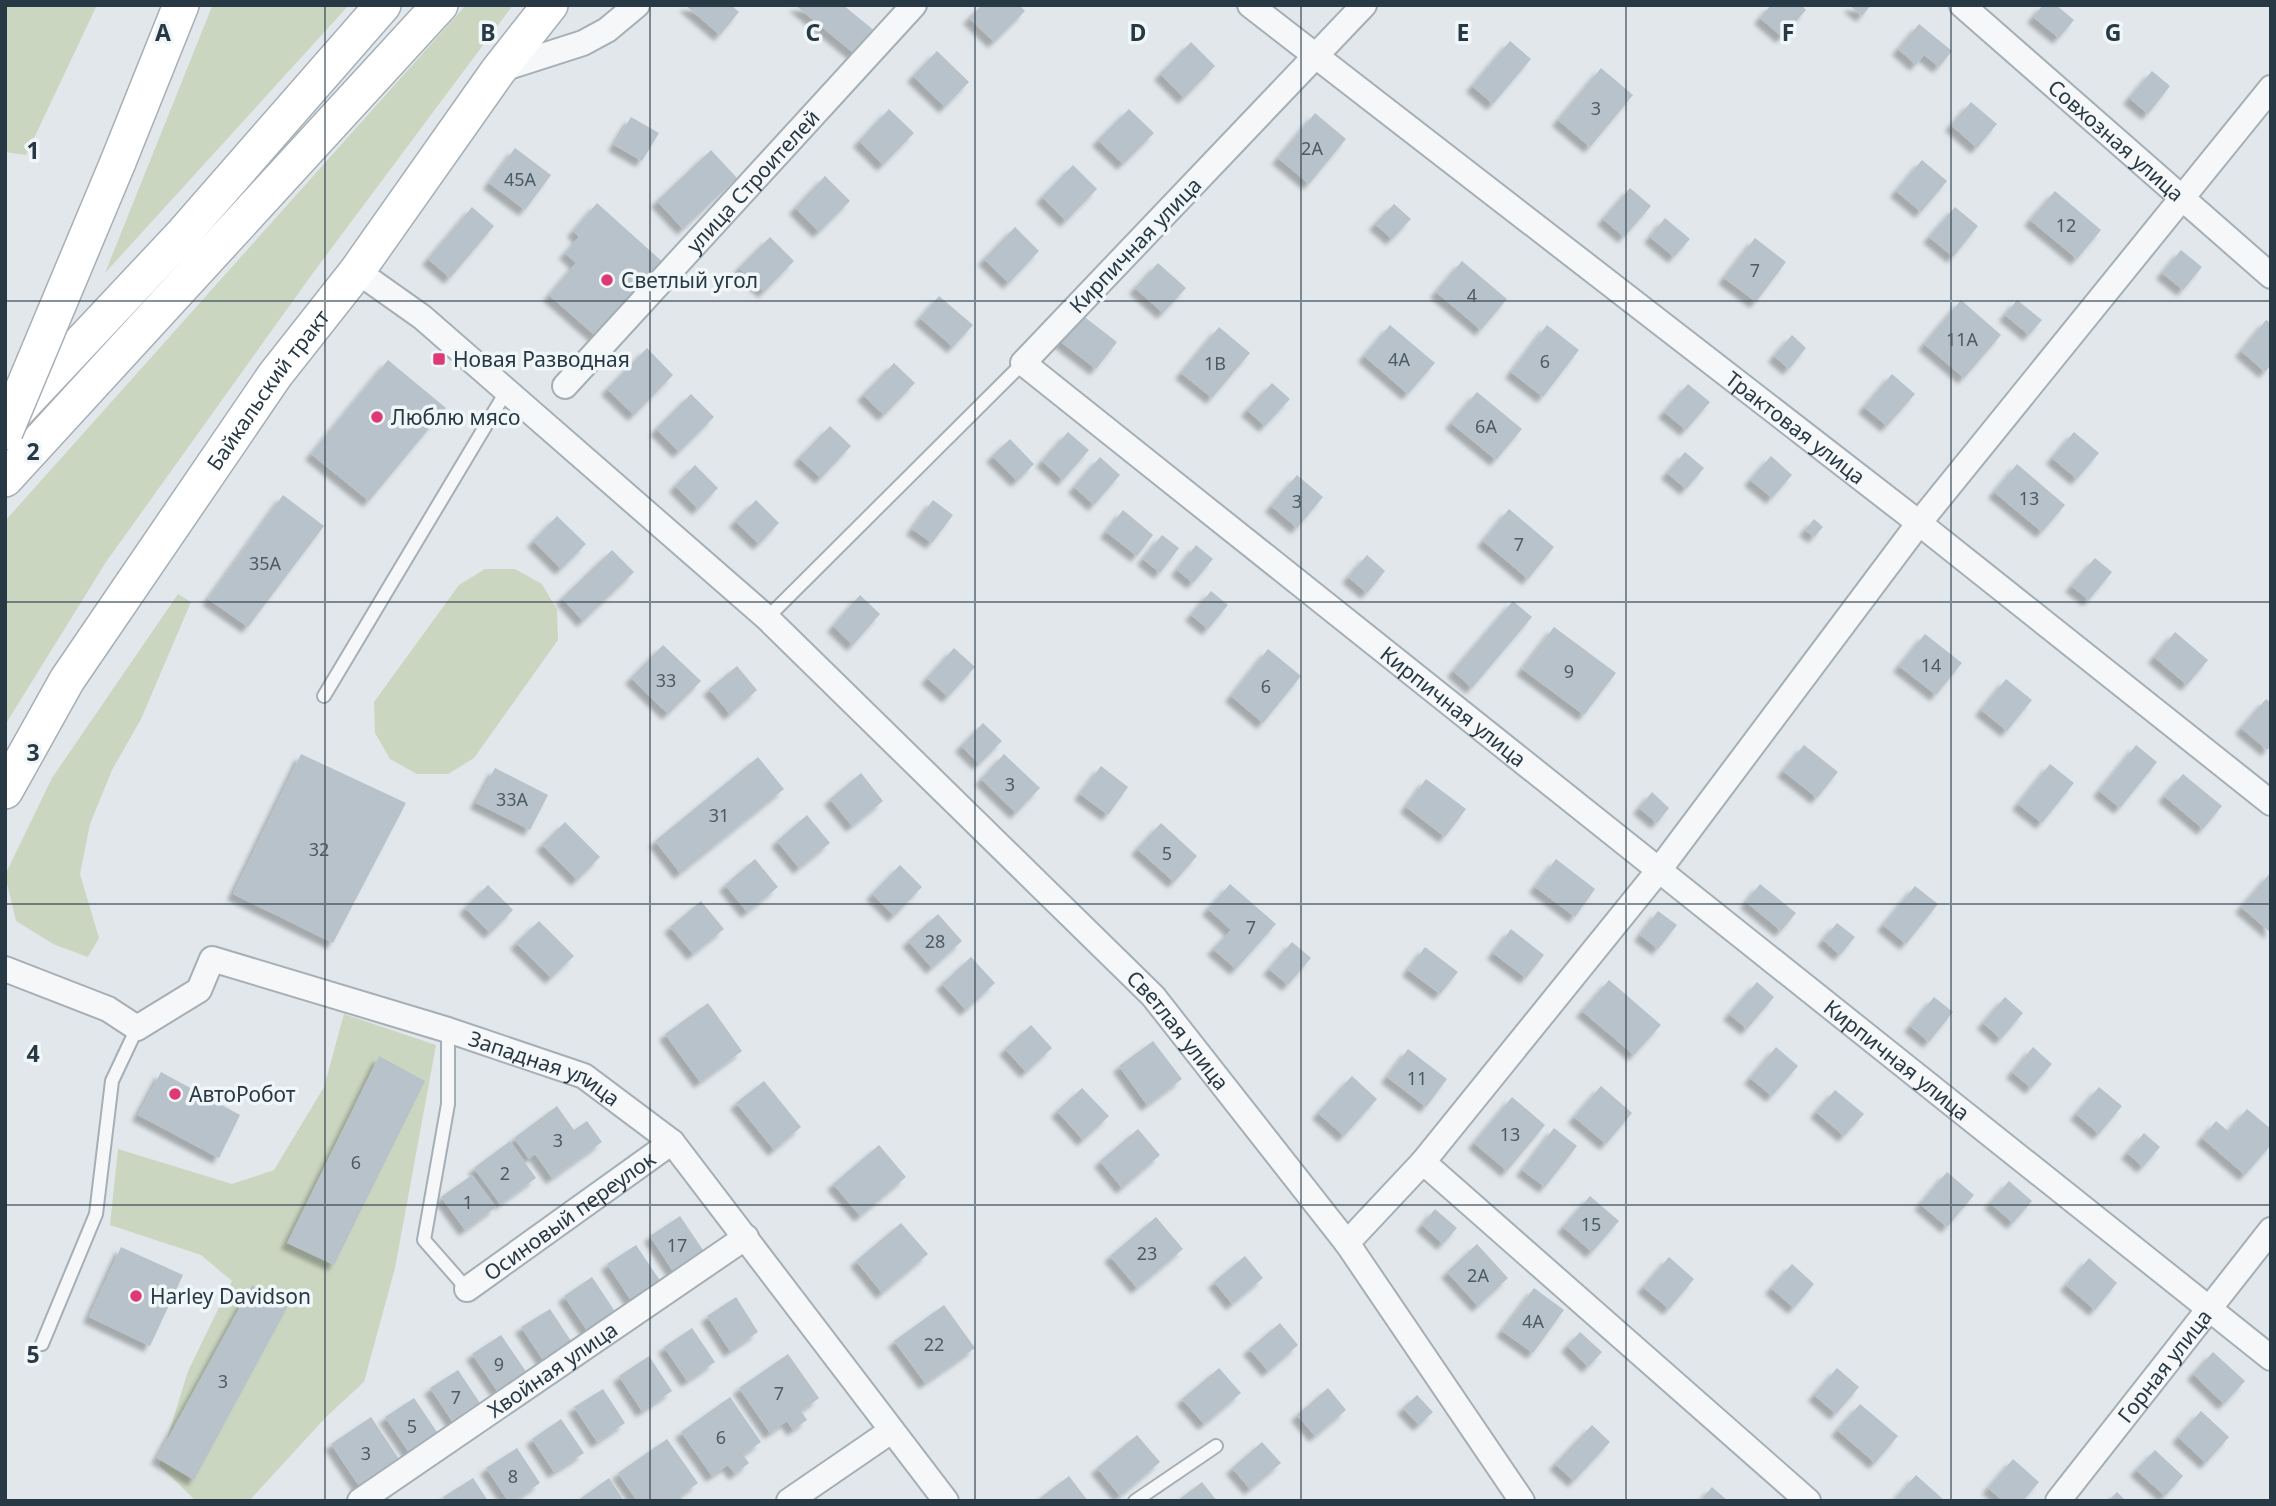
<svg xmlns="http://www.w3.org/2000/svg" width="2276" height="1506" font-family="'Noto Sans',sans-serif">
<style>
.green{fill:#cbd6c1}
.building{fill:#b8c2ca;filter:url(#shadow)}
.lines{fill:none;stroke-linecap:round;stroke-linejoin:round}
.service-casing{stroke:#a5afb6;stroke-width:16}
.minor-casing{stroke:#a5afb6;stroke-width:28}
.secondary-casing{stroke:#a5afb6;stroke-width:38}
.service{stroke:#f5f7f9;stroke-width:12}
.minor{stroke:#f5f7f9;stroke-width:24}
.secondary{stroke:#fff;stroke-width:35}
.secondary-bridge-casing{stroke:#a5afb6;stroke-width:38;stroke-linecap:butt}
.secondary-bridge{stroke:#fff;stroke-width:35}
.grid{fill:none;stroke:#273945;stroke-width:2;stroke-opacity:0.55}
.poi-dot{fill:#dd3a75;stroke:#f1f6f8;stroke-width:2.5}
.labels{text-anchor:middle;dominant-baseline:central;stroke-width:7;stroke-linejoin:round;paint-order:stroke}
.number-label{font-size:18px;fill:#4b5b66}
.street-label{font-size:21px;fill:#273945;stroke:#f1f6f8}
.poi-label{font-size:21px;fill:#273945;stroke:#f1f6f8;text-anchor:start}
.grid-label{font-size:23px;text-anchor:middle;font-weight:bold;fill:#273945;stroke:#f1f6f8;stroke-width:7;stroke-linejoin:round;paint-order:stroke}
</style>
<defs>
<filter id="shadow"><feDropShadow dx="-6" dy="6" stdDeviation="2" flood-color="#0004"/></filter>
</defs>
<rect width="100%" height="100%" fill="#e1e7eb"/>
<g class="green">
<path d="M5 5H97L26 155 5 152Z"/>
<path d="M213 5H349L105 273 211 9Z"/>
<path d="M466 5H513L313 273 106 562 5 725V521Z"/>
<path d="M485 569H515L542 584 557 610 558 640 474 758 448 774H417L390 759 375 733 374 702 459 585Z"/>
<path d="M178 594 191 602 141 719 112 770 90 824 80 874 99 938 88 957 55 945 16 921 5 875 52 778Z"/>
<path d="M344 1014 436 1045 395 1268 364 1382 326 1417 249 1501H196L159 1465 188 1371 232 1281 201 1255 110 1225 118 1149 232 1184 274 1170 324 1087Z"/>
</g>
<g class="building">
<path d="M685 5H731L739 12 720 35Z"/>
<path d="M795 5H843L876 32 857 56Z"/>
<path d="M982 5H1019L1025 11 994 42 969 18Z"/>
<path d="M1771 5H1801L1806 10 1782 37 1760 18Z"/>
<path d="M1849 5H1871L1862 16Z"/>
<path d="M2043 5H2056L2074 20 2059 38 2033 17Z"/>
<path d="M1919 24 1952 51 1939 67 1924 55 1916 65 1898 49Z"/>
<path d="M1510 41 1531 59 1493 104 1472 86Z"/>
<path d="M1191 42 1215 66 1184 98 1160 74Z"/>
<path d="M937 51 969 82 945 107 913 76Z"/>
<path d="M1601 68 1633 95 1590 147 1558 120Z"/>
<path d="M2152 71 2170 86 2148 114 2129 98Z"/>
<path d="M1971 102 1997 124 1977 148 1951 125Z"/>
<path d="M889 109 914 133 883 165 859 141Z"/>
<path d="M1129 109 1154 133 1123 164 1098 140Z"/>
<path d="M1315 113 1346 139 1309 184 1278 158Z"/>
<path d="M631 117 659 133 642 161 614 145Z"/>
<path d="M515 148 551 175 525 210 489 183Z"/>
<path d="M711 150 737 178 683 229 657 201Z"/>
<path d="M1922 160 1947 181 1921 212 1896 191Z"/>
<path d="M1073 165 1097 189 1066 221 1042 197Z"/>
<path d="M825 176 850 201 819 232 795 208Z"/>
<path d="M1630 188 1651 206 1624 237 1603 219Z"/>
<path d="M2055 191 2101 230 2077 259 2030 220Z"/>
<path d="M597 203 666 265 600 340 549 295 576 263 565 253 579 237 573 231Z"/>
<path d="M1394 204 1411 219 1392 239 1375 224Z"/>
<path d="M472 207 494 226 450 278 428 259Z"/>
<path d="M1955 207 1978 226 1953 257 1929 237Z"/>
<path d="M1665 218 1690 239 1674 257 1650 237Z"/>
<path d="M1015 227 1039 251 1009 283 984 259Z"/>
<path d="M770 237 794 261 764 292 739 268Z"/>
<path d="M1755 238 1786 262 1756 302 1724 278Z"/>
<path d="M2181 250 2202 267 2183 290 2162 273Z"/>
<path d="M1462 261 1507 299 1481 330 1436 292Z"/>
<path d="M1158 263 1186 288 1163 313 1135 288Z"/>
<path d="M939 296 973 325 953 347 920 318Z"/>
<path d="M1961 300 2001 335 1964 378 1924 344Z"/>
<path d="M2017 300 2042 320 2029 335 2005 315Z"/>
<path d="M1078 312 1117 342 1096 369 1057 339Z"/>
<path d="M2266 320 2271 323V365L2265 372 2241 351Z"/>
<path d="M1390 325 1435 363 1408 394 1364 356Z"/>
<path d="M1547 325 1579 350 1543 397 1511 372Z"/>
<path d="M1219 327 1250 353 1212 398 1181 373Z"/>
<path d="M1792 335 1806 348 1789 369 1774 356Z"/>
<path d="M647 348 673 375 634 415 607 389Z"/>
<path d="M388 360 446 408 369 501 311 454Z"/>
<path d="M894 363 915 383 884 415 863 395Z"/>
<path d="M1892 374 1915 394 1887 426 1864 407Z"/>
<path d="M1272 383 1290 399 1265 426 1247 410Z"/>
<path d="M1688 384 1710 402 1686 430 1664 412Z"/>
<path d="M1477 392 1522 429 1496 460 1451 423Z"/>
<path d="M691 394 714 417 679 452 656 429Z"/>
<path d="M830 426 851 446 821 478 799 458Z"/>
<path d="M1068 432 1089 450 1063 480 1042 461Z"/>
<path d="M2074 432 2099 453 2077 479 2052 458Z"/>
<path d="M1010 439 1034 464 1017 481 992 456Z"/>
<path d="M1685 452 1704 468 1686 489 1667 473Z"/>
<path d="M1771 456 1792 475 1772 498 1750 480Z"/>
<path d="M1100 457 1120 475 1094 505 1074 487Z"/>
<path d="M2017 464 2065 505 2042 532 1994 492Z"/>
<path d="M695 465 718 488 698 509 675 486Z"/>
<path d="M1297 475 1323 497 1297 528 1271 506Z"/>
<path d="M283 495 324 526 248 627 208 599Z"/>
<path d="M756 500 779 523 759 544 735 521Z"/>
<path d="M933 500 953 515 932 543 912 529Z"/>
<path d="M1509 509 1554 547 1528 579 1483 541Z"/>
<path d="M1123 510 1153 535 1137 556 1106 532Z"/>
<path d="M557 516 586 544 561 569 533 541Z"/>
<path d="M1814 519 1823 527 1814 537 1805 530Z"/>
<path d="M1162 535 1179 548 1160 573 1143 559Z"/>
<path d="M1196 545 1213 559 1193 583 1177 570Z"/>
<path d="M612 550 634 572 583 621 562 598Z"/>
<path d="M1367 555 1385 571 1367 593 1348 577Z"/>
<path d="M2095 558 2112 572 2089 600 2071 586Z"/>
<path d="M1211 591 1228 605 1208 629 1191 615Z"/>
<path d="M860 595 880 614 853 645 833 626Z"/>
<path d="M1513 601 1532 617 1472 688 1453 671Z"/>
<path d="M1554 627 1616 673 1584 715 1522 669Z"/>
<path d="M2175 632 2208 660 2187 685 2154 657Z"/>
<path d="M1925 634 1962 663 1936 695 1899 666Z"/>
<path d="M663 645 701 681 668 714 631 678Z"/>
<path d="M954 648 975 667 948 697 927 678Z"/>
<path d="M1268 649 1301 676 1263 723 1231 696Z"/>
<path d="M737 666 757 690 730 714 709 689Z"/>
<path d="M2006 679 2032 700 2007 731 1981 710Z"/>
<path d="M2266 699 2271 703V746L2267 750 2241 728Z"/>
<path d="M983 723 1002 741 979 764 961 746Z"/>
<path d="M1804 745 1838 772 1817 798 1783 771Z"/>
<path d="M2136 745 2157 762 2120 808 2099 791Z"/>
<path d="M301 754 406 803 333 943 233 894Z"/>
<path d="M1004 754 1040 788 1016 813 981 779Z"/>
<path d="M758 757 784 789 680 873 655 841Z"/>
<path d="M2050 764 2074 783 2042 823 2018 804Z"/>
<path d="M1101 766 1128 787 1108 815 1080 794Z"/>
<path d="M495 768 548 795 530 830 476 803Z"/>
<path d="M861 773 883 801 852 826 830 799Z"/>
<path d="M2183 774 2222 806 2203 829 2164 796Z"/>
<path d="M1426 779 1466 809 1445 837 1406 807Z"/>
<path d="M1652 792 1669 808 1657 823 1639 808Z"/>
<path d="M807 815 830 843 799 868 777 841Z"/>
<path d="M565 822 600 857 577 880 542 845Z"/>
<path d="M1161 823 1197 856 1174 882 1137 849Z"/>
<path d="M755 859 778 887 747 912 725 885Z"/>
<path d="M1556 859 1595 889 1575 917 1535 887Z"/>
<path d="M900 865 922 887 894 916 872 894Z"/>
<path d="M2271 872V933L2241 907Z"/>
<path d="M1230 884 1276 924 1236 969 1213 949 1231 930 1208 909Z"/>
<path d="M1760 884 1796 913 1781 931 1746 902Z"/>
<path d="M488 885 513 910 490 933 465 908Z"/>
<path d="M1915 886 1938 904 1906 944 1883 925Z"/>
<path d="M701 901 724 929 693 954 670 927Z"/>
<path d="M1658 911 1677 925 1658 949 1640 935Z"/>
<path d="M938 914 962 941 932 968 908 941Z"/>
<path d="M539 921 574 956 551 978 516 943Z"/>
<path d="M1837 923 1855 937 1840 955 1823 940Z"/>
<path d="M1511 929 1544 955 1526 978 1493 953Z"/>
<path d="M1292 942 1311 958 1288 985 1269 969Z"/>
<path d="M1425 947 1458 972 1440 994 1408 970Z"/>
<path d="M971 957 995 983 966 1010 942 984Z"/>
<path d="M1609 980 1661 1025 1634 1055 1582 1011Z"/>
<path d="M1757 982 1774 997 1747 1029 1729 1014Z"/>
<path d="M1934 997 1953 1012 1929 1042 1910 1026Z"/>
<path d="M2005 997 2023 1013 2001 1039 1983 1023Z"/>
<path d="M708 1003 742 1051 700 1082 665 1034Z"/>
<path d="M1031 1025 1052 1048 1026 1072 1005 1049Z"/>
<path d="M1153 1041 1182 1079 1147 1105 1119 1066Z"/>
<path d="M1776 1047 1798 1066 1772 1096 1750 1078Z"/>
<path d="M2033 1047 2052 1064 2031 1088 2012 1072Z"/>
<path d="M1408 1049 1447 1079 1426 1107 1387 1077Z"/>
<path d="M379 1056 425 1081 334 1265 287 1243Z"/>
<path d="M161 1072 240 1115 219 1158 138 1115Z"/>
<path d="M1352 1076 1377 1099 1344 1136 1318 1113Z"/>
<path d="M764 1081 801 1127 774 1150 736 1103Z"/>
<path d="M1601 1086 1632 1113 1606 1144 1574 1117Z"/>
<path d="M2099 1087 2122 1106 2099 1134 2076 1114Z"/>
<path d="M1082 1088 1109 1116 1083 1140 1057 1111Z"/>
<path d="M1835 1090 1864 1114 1844 1136 1816 1112Z"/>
<path d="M1512 1097 1545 1125 1507 1171 1474 1143Z"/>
<path d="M557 1106 574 1130 587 1121 602 1142 552 1178 535 1154 529 1159 514 1138Z"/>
<path d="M2247 1109 2271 1129V1145L2245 1175 2202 1138 2216 1121 2228 1131Z"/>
<path d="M1554 1128 1577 1146 1545 1187 1522 1170Z"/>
<path d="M1138 1129 1160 1155 1122 1188 1100 1161Z"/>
<path d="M2144 1133 2160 1147 2143 1167 2127 1153Z"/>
<path d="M510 1141 536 1178 500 1204 474 1168Z"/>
<path d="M879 1145 906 1177 860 1216 833 1184Z"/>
<path d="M1947 1172 1974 1195 1947 1227 1920 1204Z"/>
<path d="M472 1175 496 1207 465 1230 441 1197Z"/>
<path d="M2009 1181 2032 1201 2013 1223 1990 1203Z"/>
<path d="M1590 1196 1619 1221 1592 1252 1563 1227Z"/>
<path d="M1435 1209 1457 1228 1443 1244 1422 1225Z"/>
<path d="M680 1216 705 1253 674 1273 650 1236Z"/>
<path d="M1156 1217 1183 1249 1137 1288 1110 1256Z"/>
<path d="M901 1223 928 1254 882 1293 856 1261Z"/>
<path d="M1477 1244 1508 1278 1478 1306 1447 1272Z"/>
<path d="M636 1245 661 1282 632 1302 607 1264Z"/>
<path d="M121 1247 183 1275 150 1346 89 1317Z"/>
<path d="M1245 1256 1263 1278 1232 1304 1214 1282Z"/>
<path d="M1669 1257 1694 1279 1669 1309 1643 1287Z"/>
<path d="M2089 1258 2117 1283 2095 1310 2066 1285Z"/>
<path d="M1792 1264 1814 1284 1794 1308 1771 1288Z"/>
<path d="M592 1277 616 1313 588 1332 564 1296Z"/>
<path d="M252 1285 289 1304 194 1480 157 1458Z"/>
<path d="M1534 1288 1564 1310 1533 1353 1502 1331Z"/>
<path d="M736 1297 758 1332 730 1351 707 1316Z"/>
<path d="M944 1305 975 1348 925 1383 894 1341Z"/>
<path d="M550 1309 573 1344 545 1363 521 1327Z"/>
<path d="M1280 1323 1298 1345 1268 1371 1249 1349Z"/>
<path d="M692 1328 715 1362 687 1381 664 1347Z"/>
<path d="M1580 1332 1602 1352 1588 1367 1567 1346Z"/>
<path d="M501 1335 527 1373 498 1392 472 1354Z"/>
<path d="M2213 1352 2245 1381 2224 1404 2193 1374Z"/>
<path d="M788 1354 819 1398 801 1411 807 1420 793 1430 787 1421 770 1433 739 1388Z"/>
<path d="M649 1356 672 1391 642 1411 619 1376Z"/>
<path d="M1219 1368 1241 1393 1204 1424 1182 1399Z"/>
<path d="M1837 1368 1859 1387 1836 1414 1814 1395Z"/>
<path d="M458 1370 482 1406 454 1424 430 1388Z"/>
<path d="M1328 1388 1346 1410 1315 1436 1297 1415Z"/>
<path d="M603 1389 625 1423 597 1442 574 1407Z"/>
<path d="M1417 1395 1433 1412 1419 1425 1403 1408Z"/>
<path d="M730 1397 761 1442 743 1455 749 1463 735 1474 728 1465 712 1476 681 1432Z"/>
<path d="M414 1398 439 1435 410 1454 385 1417Z"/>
<path d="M1860 1404 1898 1436 1875 1463 1837 1430Z"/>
<path d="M2201 1411 2229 1437 2206 1463 2178 1437Z"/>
<path d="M371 1417 401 1462 361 1489 331 1444Z"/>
<path d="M561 1419 584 1453 554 1472 532 1439Z"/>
<path d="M1592 1425 1610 1442 1574 1481 1555 1464Z"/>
<path d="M1137 1435 1160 1462 1120 1496 1097 1468Z"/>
<path d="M667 1439 698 1483 680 1496 683 1501H637L618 1473Z"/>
<path d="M1262 1442 1281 1463 1250 1489 1232 1468Z"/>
<path d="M517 1448 540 1483 514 1501H508L486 1468Z"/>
<path d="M2155 1450 2183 1476 2165 1496 2136 1470Z"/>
<path d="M2013 1459 2039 1482 2023 1501H2003L1988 1488Z"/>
<path d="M1916 1475 1945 1501H1893Z"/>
<path d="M1069 1476 1088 1501H1036Z"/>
<path d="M473 1478 488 1501H446L443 1497Z"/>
<path d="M609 1478 624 1501H577Z"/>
<path d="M1202 1482 1217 1501H1177Z"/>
<path d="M1712 1487 1728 1501H1700Z"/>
<path d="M2117 1492 2126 1501H2108Z"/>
</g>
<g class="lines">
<defs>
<g id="service">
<path d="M767 618 1023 363"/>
<path d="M324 696 507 390"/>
<path d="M448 1030V1104L424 1240 467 1289"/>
<path d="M42 1344 96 1214 112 1081 137 1028"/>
<path d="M1135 1501 1216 1446"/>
</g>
<g id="minor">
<path id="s1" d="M1250 5 1919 523 2271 803"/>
<path id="s2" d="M1364 5 1023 363 2271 1358"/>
<path id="s3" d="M1962 5 2271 276"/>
<path d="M499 70 583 43 607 30 637 5"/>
<path id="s4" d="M357 271 422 317 767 618 1153 996 1347 1243 1522 1501"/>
<path id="s5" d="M565 386 914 5"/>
<path id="s6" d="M5 969 108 1009 137 1028 199 990 212 959 448 1030 584 1076 672 1142 946 1501"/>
<path d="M1423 1162 1808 1501"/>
<path d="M1347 1243 1423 1162 1659 870 1919 523 2271 88"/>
<path id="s7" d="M467 1289 672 1142"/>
<path id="s8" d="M360 1501 746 1237"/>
<path d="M789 1501 891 1431"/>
<path id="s9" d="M2058 1501 2271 1230"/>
</g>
<g id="secondary">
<path d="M118 162 181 5"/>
<path d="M12 416 183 234 383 5"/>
<path d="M5 479 440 5"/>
<path id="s10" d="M5 791 67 680 275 375 357 271 498 71 550 5"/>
</g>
</defs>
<use href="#service" class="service-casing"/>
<use href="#minor" class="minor-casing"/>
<use href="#secondary" class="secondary-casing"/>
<use href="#service" class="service"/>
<use href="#minor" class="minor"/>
<use href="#secondary" class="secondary"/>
<defs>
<path id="secondary-bridge" d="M5 432 118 162"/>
</defs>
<use href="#secondary-bridge" class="secondary-bridge-casing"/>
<use href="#secondary-bridge" class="secondary-bridge"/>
</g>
<path class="grid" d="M325 5V1501M650 5V1501M975 5V1501M1301 5V1501M1626 5V1501M1951 5V1501M5 301H2271M5 602H2271M5 904H2271M5 1205H2271"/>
<g class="poi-dot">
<circle cx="607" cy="280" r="7"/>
<rect x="432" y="352" width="14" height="14" rx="3.5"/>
<circle cx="377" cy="417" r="7"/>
<circle cx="175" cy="1094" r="7"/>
<circle cx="136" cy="1296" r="7"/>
</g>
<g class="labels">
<g class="number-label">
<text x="1596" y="108">3</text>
<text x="1312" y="148">2А</text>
<text x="520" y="179">45А</text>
<text x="2066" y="225">12</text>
<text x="1755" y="270">7</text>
<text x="1472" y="295">4</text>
<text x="1962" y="339">11А</text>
<text x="1399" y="359">4А</text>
<text x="1545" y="361">6</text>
<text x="1215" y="363">1В</text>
<text x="1486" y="426">6А</text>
<text x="2029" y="498">13</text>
<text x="1297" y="501">3</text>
<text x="1519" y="544">7</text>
<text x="265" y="563">35А</text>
<text x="1931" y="665">14</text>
<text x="1569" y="671">9</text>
<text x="666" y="680">33</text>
<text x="1266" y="686">6</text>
<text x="1010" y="784">3</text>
<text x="512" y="799">33А</text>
<text x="719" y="815">31</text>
<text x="319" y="849">32</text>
<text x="1167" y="853">5</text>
<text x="1251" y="927">7</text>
<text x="935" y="941">28</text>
<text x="1417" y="1078">11</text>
<text x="1510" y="1134">13</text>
<text x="558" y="1140">3</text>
<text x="356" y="1162">6</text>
<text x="505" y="1173">2</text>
<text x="468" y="1202">1</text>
<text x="1591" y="1224">15</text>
<text x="677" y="1245">17</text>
<text x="1147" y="1253">23</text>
<text x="1478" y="1275">2А</text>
<text x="1533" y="1321">4А</text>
<text x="934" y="1344">22</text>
<text x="499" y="1364">9</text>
<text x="223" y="1381">3</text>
<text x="779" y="1393">7</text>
<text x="456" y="1397">7</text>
<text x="412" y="1426">5</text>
<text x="721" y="1437">6</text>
<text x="366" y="1453">3</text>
<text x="513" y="1476">8</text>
</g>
<g class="street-label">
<text stroke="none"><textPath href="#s3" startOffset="205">Совхозная улица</textPath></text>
<text stroke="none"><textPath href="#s5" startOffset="278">улица Строителей</textPath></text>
<text transform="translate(1135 245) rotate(-46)">Кирпичная улица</text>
<text stroke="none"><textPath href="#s10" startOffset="480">Байкальский тракт</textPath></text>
<text stroke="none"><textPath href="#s1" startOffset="690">Трактовая улица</textPath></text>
<text stroke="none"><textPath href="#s2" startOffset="1045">Кирпичная улица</textPath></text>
<text stroke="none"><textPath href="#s4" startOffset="1120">Светлая улица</textPath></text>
<text stroke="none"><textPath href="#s2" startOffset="1612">Кирпичная улица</textPath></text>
<text stroke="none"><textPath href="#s6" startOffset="602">Западная улица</textPath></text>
<text stroke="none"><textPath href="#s7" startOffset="126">Осиновый переулок</textPath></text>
<text stroke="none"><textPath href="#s9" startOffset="172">Горная улица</textPath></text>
<text stroke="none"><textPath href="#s8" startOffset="233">Хвойная улица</textPath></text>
</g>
<g class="poi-label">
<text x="621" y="280">Светлый угол</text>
<text x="453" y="359">Новая Разводная</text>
<text x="391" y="417">Люблю мясо</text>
<text x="189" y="1094">АвтоРобот</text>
<text x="150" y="1296">Harley Davidson</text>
</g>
</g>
<g class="grid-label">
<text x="163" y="41">A</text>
<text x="488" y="41">B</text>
<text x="813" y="41">C</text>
<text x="1138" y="41">D</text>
<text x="1463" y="41">E</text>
<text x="1788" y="41">F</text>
<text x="2113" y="41">G</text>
<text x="33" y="159">1</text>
<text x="33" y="460">2</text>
<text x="33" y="761">3</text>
<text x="33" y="1062">4</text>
<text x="33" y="1363">5</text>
</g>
<rect width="2276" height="1506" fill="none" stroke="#273945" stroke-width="14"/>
</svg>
